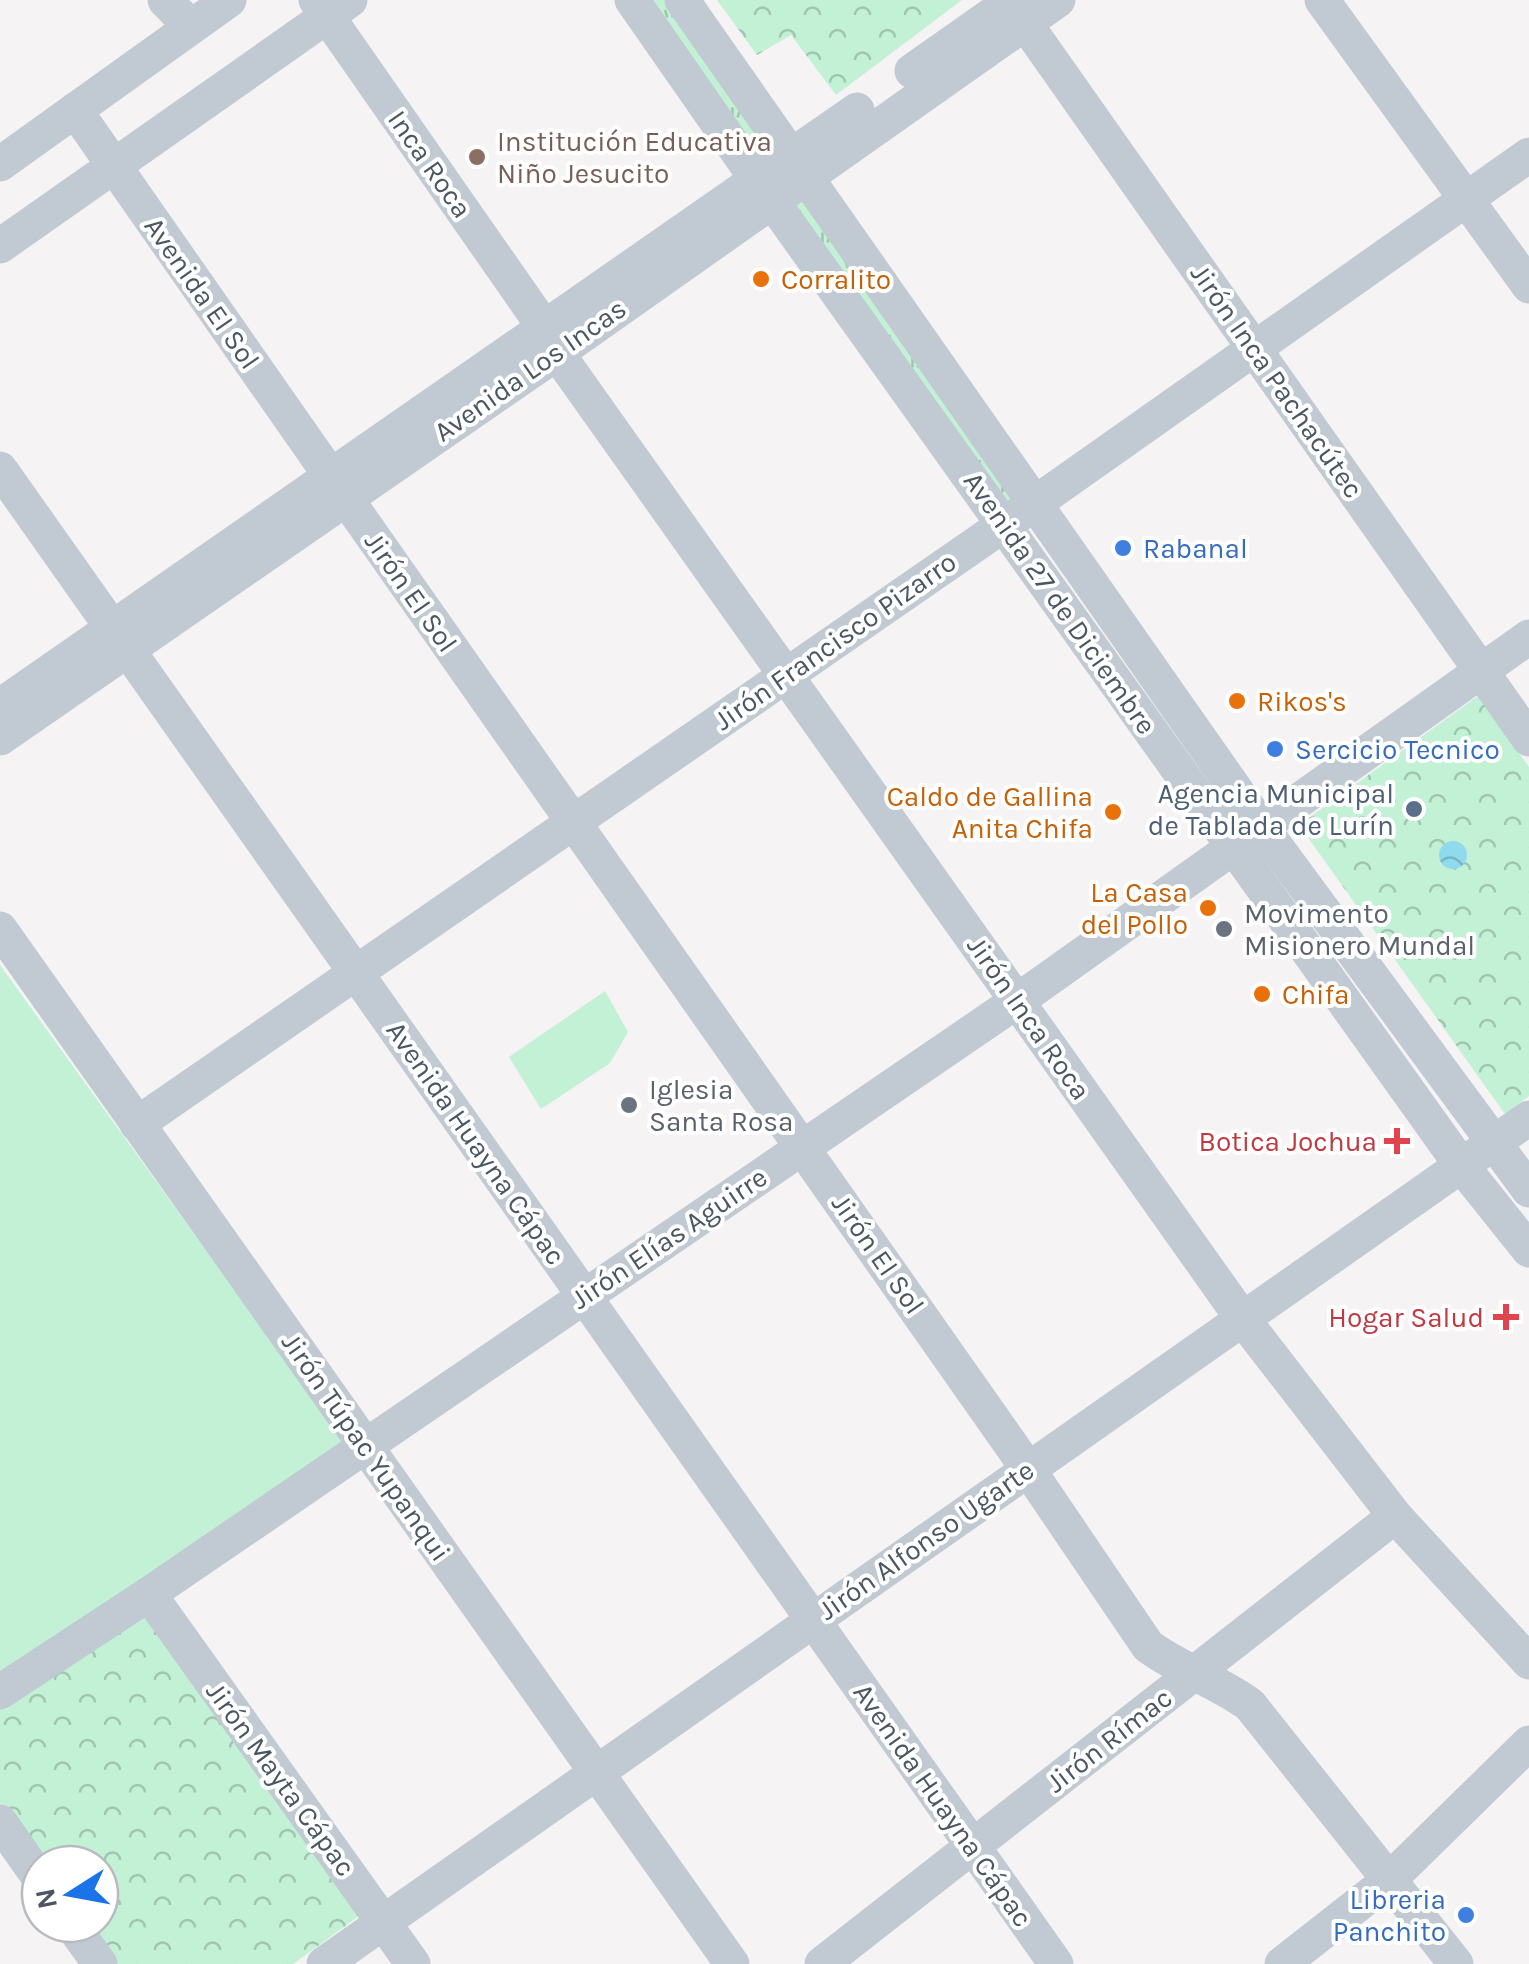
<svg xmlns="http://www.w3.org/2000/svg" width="1529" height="1964" font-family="Karla,sans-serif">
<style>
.grass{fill:url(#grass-tufts)}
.park{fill:url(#park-crowns)}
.garden{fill:#c3f1d5}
.water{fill:url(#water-waves)}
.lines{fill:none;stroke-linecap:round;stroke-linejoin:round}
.minor{stroke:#c1cad2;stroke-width:35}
.education-dot{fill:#8d6e63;stroke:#fff;stroke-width:4}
.food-dot{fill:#e8710a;stroke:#fff;stroke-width:4}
.shop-dot{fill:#3f7fe0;stroke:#fff;stroke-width:4}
.service-dot{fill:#5c6f8a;stroke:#fff;stroke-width:4}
.worship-dot{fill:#6b7280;stroke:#fff;stroke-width:4}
.health-dot{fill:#e0444e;stroke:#fff;stroke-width:4}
.labels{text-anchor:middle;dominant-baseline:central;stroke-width:8;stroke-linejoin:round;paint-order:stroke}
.education-label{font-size:28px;fill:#785e54;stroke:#fff;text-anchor:start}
.street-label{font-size:28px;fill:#4a5661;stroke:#fff}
.food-label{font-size:28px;fill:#c56008;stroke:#fff;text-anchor:start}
.shop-label{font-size:28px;fill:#366cbe;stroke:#fff;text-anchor:start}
.service-label{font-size:28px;fill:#4e5e75;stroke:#fff;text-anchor:end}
.worship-label{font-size:28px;fill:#5b616d;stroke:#fff;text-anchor:start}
.health-label{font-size:28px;fill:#be3a42;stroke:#fff;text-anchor:end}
</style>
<defs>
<pattern id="grass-tufts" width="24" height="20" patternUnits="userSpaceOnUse" patternTransform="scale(2.5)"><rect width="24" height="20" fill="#c3f1d5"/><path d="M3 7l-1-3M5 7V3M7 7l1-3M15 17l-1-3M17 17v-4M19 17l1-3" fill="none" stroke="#a0c6b0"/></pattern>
<pattern id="park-crowns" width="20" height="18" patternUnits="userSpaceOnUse" patternTransform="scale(2.5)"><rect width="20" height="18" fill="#c3f1d5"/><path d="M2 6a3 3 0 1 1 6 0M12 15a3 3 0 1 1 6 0" fill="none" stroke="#a0c6b0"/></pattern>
<pattern id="water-waves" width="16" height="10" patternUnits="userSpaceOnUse" patternTransform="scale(2.5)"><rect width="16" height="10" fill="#90daee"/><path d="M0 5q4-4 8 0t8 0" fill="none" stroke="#78b4c4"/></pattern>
</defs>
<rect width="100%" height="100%" fill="#f5f3f3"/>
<g class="grass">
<path d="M642 0H670L777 152 757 166Z"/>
<path d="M803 188 1023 502 1007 513 786 199Z"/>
</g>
<g class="park">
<path d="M717 0H962L836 95 791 35 757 55Z"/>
<path d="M1478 696 1529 767V1096L1505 1114 1299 825Z"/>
<path d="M145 1614 359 1916 293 1964H113L85 1924H100V1864H43L0 1803V1704Z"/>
</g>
<g class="garden">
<path d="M0 965 347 1446 0 1676Z"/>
<path d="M605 991 628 1032 610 1063 541 1109 509 1057Z"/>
</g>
<circle class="water" cx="1453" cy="855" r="14"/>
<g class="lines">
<g class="minor">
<path d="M165 0 191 27"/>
<path d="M316 0 544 327"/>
<path d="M632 0 772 201 1461 1165 1529 1250"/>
<path d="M682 0 1263 829 1529 1190"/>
<path d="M1322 0 1529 286"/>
<path d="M1025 23 1529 739"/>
<path d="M912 71 1013 0"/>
<path d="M75 110 330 475"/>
<path d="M0 164 229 0"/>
<path d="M0 246 350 0"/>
<path d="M557 353 1242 1318 1395 1516 1529 1662"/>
<path d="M0 469 1056 1964"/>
<path d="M345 497 1028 1469 1148 1646C1180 1670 1218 1681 1250 1705L1456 1964"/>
<path d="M0 706 857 110"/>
<path d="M0 738 557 353 1058 0"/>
<path d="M0 929 732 1964"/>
<path d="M137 1124 1034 504 1529 155"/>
<path d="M149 1594 413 1964"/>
<path d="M0 1692 149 1594 1017 1001 1529 637"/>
<path d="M0 1822 40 1879"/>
<path d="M71 1924 100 1964"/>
<path d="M324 1964 1529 1118"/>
<path d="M822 1964 1395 1516"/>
<path d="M1282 1964 1388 1881 1529 1743"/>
</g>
</g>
<circle class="education-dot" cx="477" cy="157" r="10"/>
<g class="food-dot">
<circle cx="761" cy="279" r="10"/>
<circle cx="1237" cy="701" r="10"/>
<circle cx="1113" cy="812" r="10"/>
<circle cx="1208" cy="908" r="10"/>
<circle cx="1262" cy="994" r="10"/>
</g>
<g class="shop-dot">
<circle cx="1123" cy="548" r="10"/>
<circle cx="1275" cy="749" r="10"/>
<circle cx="1466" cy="1915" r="10"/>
</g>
<circle class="service-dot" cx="1414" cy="809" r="10"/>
<g class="worship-dot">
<circle cx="1224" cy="929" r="10"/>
<circle cx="629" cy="1105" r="10"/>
</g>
<g class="health-dot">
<path d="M1392 1126h10v10h10v10h-10v10h-10v-10h-10v-10h10z"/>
<path d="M1501 1302h10v10h10v10h-10v10h-10v-10h-10v-10h10z"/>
</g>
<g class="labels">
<g class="education-label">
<text x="497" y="141">Institución Educativa<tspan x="497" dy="32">Niño Jesucito</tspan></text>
</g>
<g class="street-label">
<text transform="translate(430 164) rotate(55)">Inca Roca</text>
<text transform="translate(202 293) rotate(55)">Avenida El Sol</text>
<text transform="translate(530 370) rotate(-35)">Avenida Los Incas</text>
<text transform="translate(1277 381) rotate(55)">Jirón Inca Pachacútec</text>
<text transform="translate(411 592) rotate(55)">Jirón El Sol</text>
<text transform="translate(1060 603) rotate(55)">Avenida 27 de Diciembre</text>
<text transform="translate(835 641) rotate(-35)">Jirón Francisco Pizarro</text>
<text transform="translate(1029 1018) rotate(55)">Jirón Inca Roca</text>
<text transform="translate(476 1143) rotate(55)">Avenida Huayna Cápac</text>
<text transform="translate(669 1238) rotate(-34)">Jirón Elías Aguirre</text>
<text transform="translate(878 1254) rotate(55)">Jirón El Sol</text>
<text transform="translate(366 1447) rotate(55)">Jirón Túpac Yupanqui</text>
<text transform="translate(926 1540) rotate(-35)">Jirón Alfonso Ugarte</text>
<text transform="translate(1109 1740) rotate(-38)">Jirón Rímac</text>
<text transform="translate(281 1779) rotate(54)">Jirón Mayta Cápac</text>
<text transform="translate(943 1805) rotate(55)">Avenida Huayna Cápac</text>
</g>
<g class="food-label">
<text x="781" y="279">Corralito</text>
<text x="1257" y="701">Rikos's</text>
<text x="1093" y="796" text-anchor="end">Caldo de Gallina<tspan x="1093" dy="32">Anita Chifa</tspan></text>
<text x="1188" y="892" text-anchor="end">La Casa<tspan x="1188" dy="32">del Pollo</tspan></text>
<text x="1282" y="994">Chifa</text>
</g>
<g class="shop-label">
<text x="1143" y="548">Rabanal</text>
<text x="1295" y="749">Sercicio Tecnico</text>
<text x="1446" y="1899" text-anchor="end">Libreria<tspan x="1446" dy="32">Panchito</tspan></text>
</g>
<g class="service-label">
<text x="1394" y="793">Agencia Municipal<tspan x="1394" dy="32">de Tablada de Lurín</tspan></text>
</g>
<g class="worship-label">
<text x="1244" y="913">Movimento<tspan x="1244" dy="32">Misionero Mundal</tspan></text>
<text x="649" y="1089">Iglesia<tspan x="649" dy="32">Santa Rosa</tspan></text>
</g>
<g class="health-label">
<text x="1377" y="1141">Botica Jochua</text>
<text x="1484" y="1317">Hogar Salud</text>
</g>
</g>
<g transform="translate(70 1894) rotate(259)"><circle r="48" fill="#ffffff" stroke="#b7bbc0" stroke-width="2.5"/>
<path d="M0-8L18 38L0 25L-18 38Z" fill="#1a73e8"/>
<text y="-15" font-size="28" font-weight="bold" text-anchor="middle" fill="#4a5661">N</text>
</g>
</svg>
